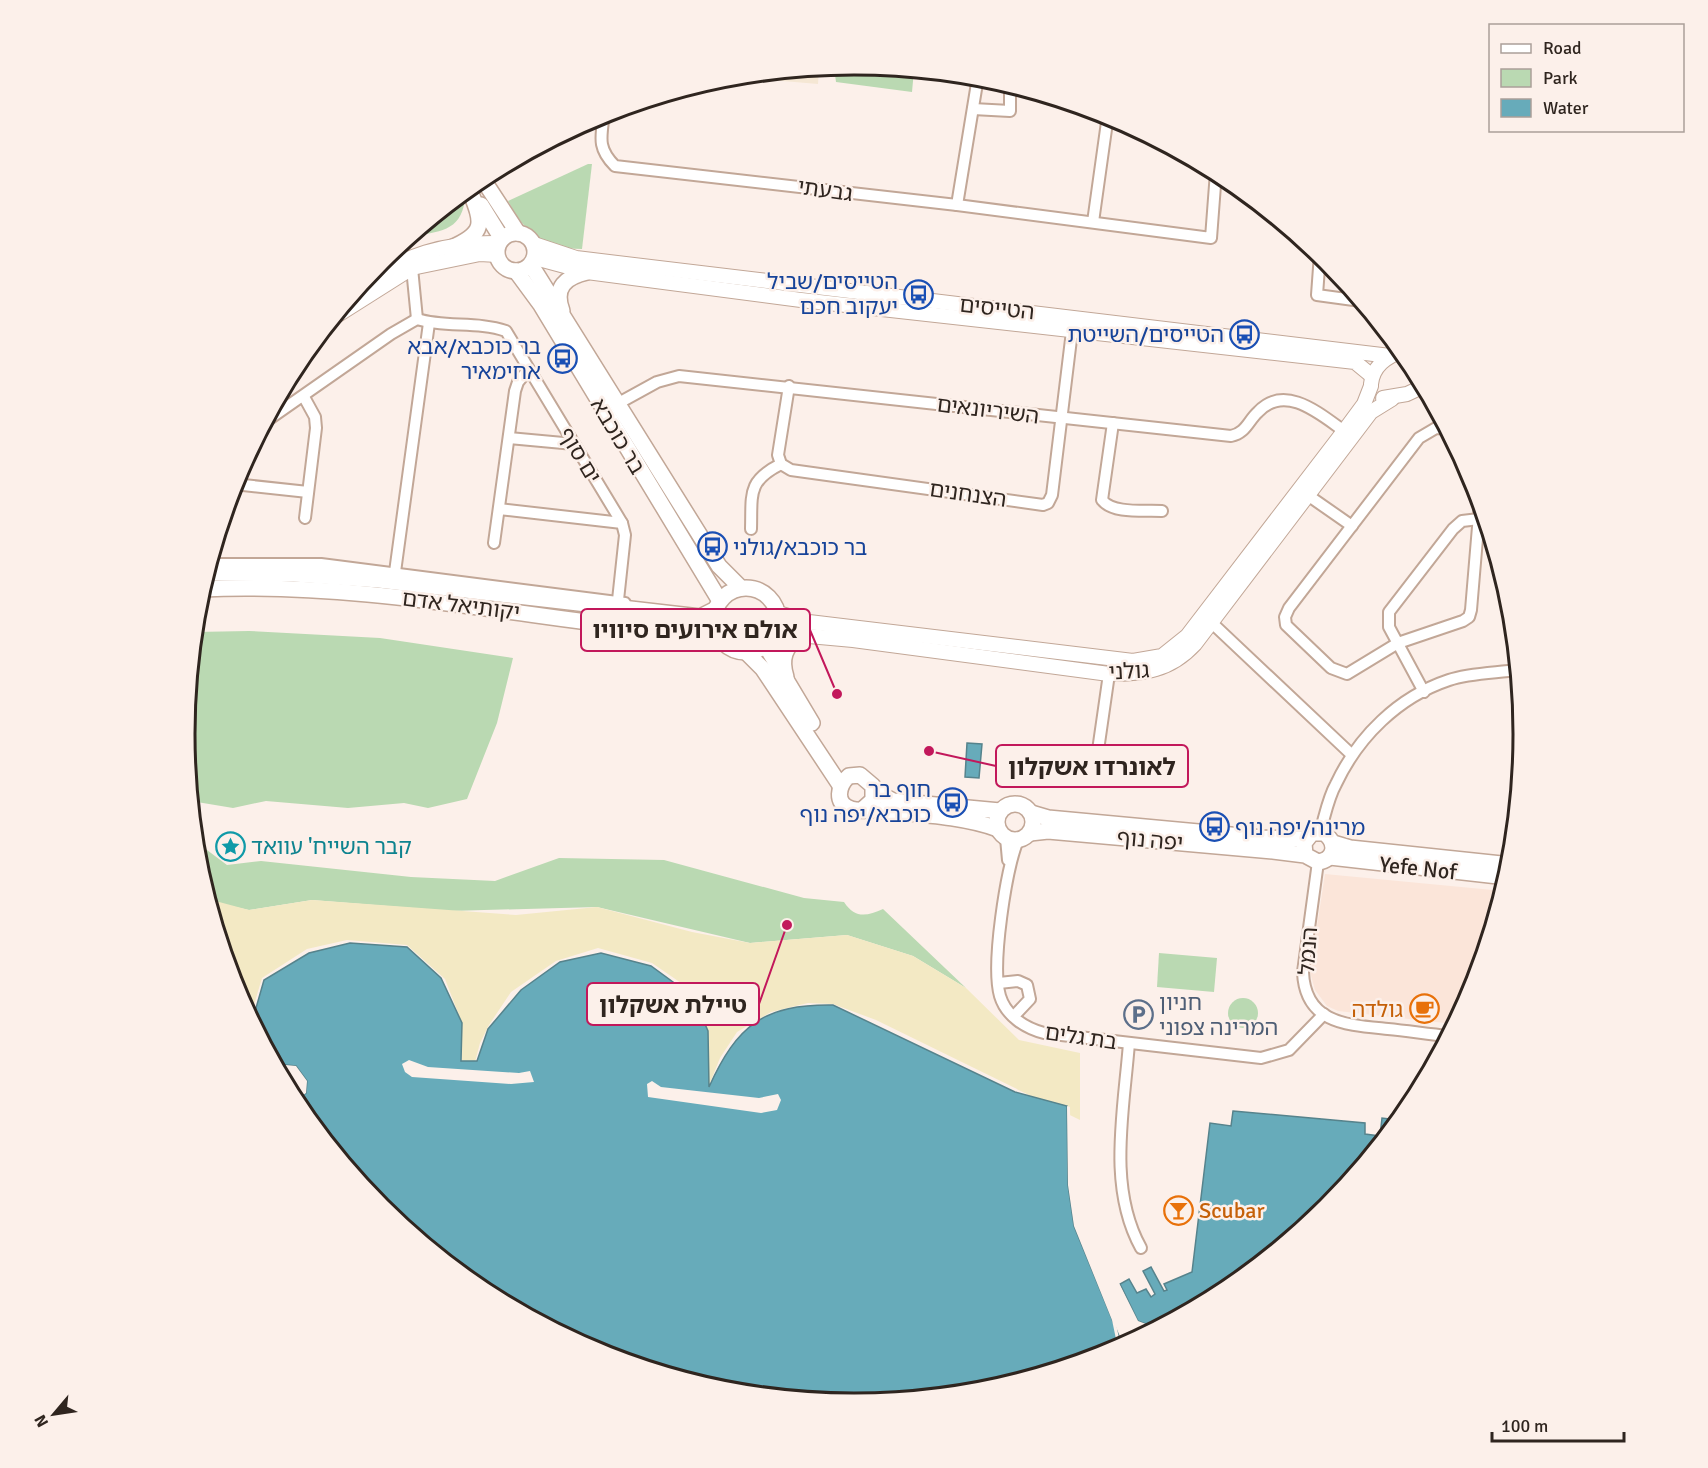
<svg xmlns="http://www.w3.org/2000/svg" width="1708" height="1468" font-family="Signika,'Noto Sans Hebrew',sans-serif">
<style>
.built{fill:#fbe5d9}
.education{fill:#f5e7d4}
.green{fill:#bad9b2}
.sand{fill:#f3e9c4}
.water{fill:#67abba;stroke:#56838c;stroke-width:1.5}
.pier{fill:#fcf0ea}
.lines{fill:none;stroke-linecap:round;stroke-linejoin:round}
.minor-casing{stroke:#c2a797;stroke-width:14}
.tertiary-casing{stroke:#c2a797;stroke-width:16}
.secondary-casing{stroke:#c2a797;stroke-width:18}
.minor{stroke:#fff;stroke-width:10}
.tertiary{stroke:#fff;stroke-width:14}
.secondary{stroke:#fff;stroke-width:15}
.labels{text-anchor:middle;dominant-baseline:central;stroke-width:5;stroke-linejoin:round;paint-order:stroke}
.street-label{font-size:22px;fill:#2f251f;stroke:#fcf0ea}
.transit-label{font-size:22px;fill:#164399;stroke:#fcf0ea;text-anchor:end}
.culture-label{font-size:22px;fill:#0d838f;stroke:#fcf0ea;text-anchor:start}
.service-label{font-size:22px;fill:#4e5e75;stroke:#fcf0ea;text-anchor:start}
.food-label{font-size:22px;fill:#c56008;stroke:#fcf0ea;text-anchor:end}
.rim{fill:none;stroke:#2f251f;stroke-width:3}
.leader{fill:none;stroke:#c2185b;stroke-width:2}
.callout-dot{fill:#c2185b;stroke:#fcf0ea;stroke-width:2}
.callout{fill:#fcf0ea;stroke:#c2185b;stroke-width:2}
.callout-label{font-size:24px;text-anchor:middle;font-weight:bold;fill:#2f251f}
</style>
<rect width="100%" height="100%" fill="#fcf0ea"/>
<path class="built" d="M1325 874 1503 891 1472 991 1454 1024 1338 1011 1327 1006 1315 990 1310 972Z"/>
<path class="education" d="M819 68 818 84 771 80 772 73Z"/>
<g class="green">
<path d="M854 65 914 70 912 92 836 82 834 67Z"/>
<path d="M588 164H592L582 249C543 249 526 234 508 201Z"/>
<path d="M462 194 465 200C460 233 439 230 410 238Z"/>
<path d="M249 631 380 638 513 658 497 723 467 799 428 808 404 803 348 808 266 801 233 808 191 801 185 734 195 632Z"/>
<path d="M195 844H199L227 865 261 861 411 877 495 881 559 858 664 860 804 898 844 902C855 919 867 916 883 909L966 988 913 956 847 935 750 943 597 907 450 911 312 900 249 910 208 901 197 864Z"/>
<path d="M1159 953 1217 958 1214 992 1157 987Z"/>
<circle cx="1243" cy="1013" r="15"/>
</g>
<path class="sand" d="M208 899 249 910 312 900 516 915 597 907 692 932 750 943 847 935 913 956 966 988 1019 1040 1080 1053V1120L876 1020 833 1004 808 1003 771 1012 737 1032 720 1058 708 1088V1031L697 994 652 963 598 948 556 961 511 992 489 1025 480 1043 475 1062H462L460 1018 445 979 407 945 347 940 307 949 262 978 250 1018 235 990Z"/>
<g class="water">
<path d="M967 743 982 744 979 778 965 777Z"/>
<path d="M350 943 407 947 441 978 462 1023 461 1061H477L488 1029 521 990 560 962 601 953 651 966 688 993 697 1006 708 1031 709 1087C737 1025 764 1004 833 1005L1015 1092 1067 1106 1068 1185 1074 1226 1123 1346 1110 1353 984 1391 854 1403 723 1391 597 1352 482 1290 380 1207 297 1106 295 1101 306 1093 307 1081 296 1066 275 1064 252 1022 264 980 309 953Z"/>
<path d="M1233 1111 1365 1123V1134L1380 1136 1382 1118 1399 1120 1327 1208 1226 1291 1149 1332 1146 1324 1138 1321 1120 1284 1129 1279 1137 1293 1146 1289 1151 1297 1155 1294 1143 1271 1151 1267 1164 1291 1167 1290 1164 1284 1192 1272 1210 1123 1231 1126Z"/>
</g>
<g class="pier">
<path d="M409 1060 428 1067 519 1073 530 1071 534 1082 511 1084 412 1077 405 1072 402 1064Z"/>
<path d="M275 1064 296 1066 307 1081 306 1093 295 1101 293 1099 303 1092 304 1082 295 1069 277 1067Z"/>
<path d="M652 1081 661 1087 759 1098 778 1094 781 1100 777 1110 761 1113 648 1097 647 1084Z"/>
<path d="M1067 1106 1070 1107 1071 1185 1077 1226 1115 1319 1119 1338 1125 1344 1123 1346 1116 1339 1112 1320 1074 1226 1068 1185Z"/>
<path d="M1118 1281 1138 1321 1146 1324 1149 1332 1147 1333 1144 1327 1136 1323 1117 1285Z"/>
</g>
<g class="lines">
<defs>
<g id="minor">
<path d="M725 77 736 76"/>
<path d="M973 109 1010 111V85"/>
<path d="M604 114C601 137 597 148 615 166L957 205 1211 238 1216 172"/>
<path d="M957 205 978 77"/>
<path d="M1093 222 1108 115"/>
<path d="M1320 254 1317 295 1361 301"/>
<path d="M412 268 417 319"/>
<path d="M789 386 778 455 781 464 791 470 1043 505 1048 503 1052 495 1073 323"/>
<path d="M304 397 315 417 316 428 305 518"/>
<path d="M617 404 657 382 679 376 1231 436C1246 433 1248 421 1258 412 1285 383 1320 414 1344 431"/>
<path d="M265 422 391 334 417 319C445 328 477 321 506 331L622 523 625 535 618 600"/>
<path d="M1113 423 1102 500C1113 514 1144 510 1162 511"/>
<path d="M1447 429 1436 428 1419 438 1289 608 1285 617 1286 625 1331 668 1347 674 1398 643 1463 621 1469 617 1471 610 1480 503"/>
<path d="M509 438 574 444"/>
<path d="M234 484 308 492"/>
<path d="M1309 496 1352 526"/>
<path d="M499 509 622 523"/>
<path d="M751 529C752 494 747 481 781 464"/>
<path d="M494 543 515 391 518 382 528 370"/>
<path d="M209 564H321L625 603"/>
<path d="M395 572 429 323"/>
<path d="M1212 623 1351 754"/>
<path d="M1424 692 1389 627V612L1453 529 1462 521 1479 519"/>
<path d="M1094 778 1109 674"/>
<path d="M1320 832C1325 816 1328 798 1336 784 1358 737 1398 697 1449 680 1469 673 1495 673 1517 670"/>
<path d="M1006 838 1008 860"/>
<path d="M1018 840C1006 870 991 965 1000 996 1006 1016 1025 1028 1044 1033L1261 1058 1289 1050 1324 1014"/>
<path d="M1318 862 1303 972C1305 1024 1348 1025 1388 1029 1408 1031 1428 1034 1448 1036"/>
<path d="M999 983 1018 981 1027 985 1030 999 1014 1016"/>
<path d="M1129 1043C1124 1110 1107 1187 1141 1248"/>
</g>
<g id="tertiary">
<path d="M534 244 576 258 1390 356"/>
<path d="M535 258 587 272 801 300 1355 362 1372 376"/>
<path d="M360 285C405 255 444 242 499 243"/>
<path d="M333 318 412 268 480 254 497 255"/>
<path d="M1371 384C1373 366 1386 357 1402 351"/>
<path d="M1383 398 1407 394 1424 386"/>
<path d="M778 613 809 622 1133 661 1162 656 1187 636 1344 431 1364 404 1371 386"/>
<path d="M776 633 853 640 1109 674C1144 674 1170 671 1195 644L1371 412 1392 399"/>
</g>
<g id="secondary">
<path d="M482 178 518 233"/>
<path d="M481 205 502 239"/>
<circle cx="516" cy="252" r="19"/>
<path d="M451 248C488 232 482 222 469 188"/>
<path d="M531 265 719 566 741 588"/>
<path d="M516 271 541 305 720 601"/>
<path d="M562 311C553 287 566 277 587 272"/>
<path d="M207 573 294 574 379 580 700 617 716 609"/>
<circle cx="746" cy="620" r="32"/>
<path d="M202 589C375 581 546 623 719 637"/>
<path d="M766 646 812 723"/>
<path d="M747 653 763 669 840 785"/>
<path d="M786 677C780 658 785 647 800 635"/>
<path d="M874 791 893 801 1000 811"/>
<circle cx="1015" cy="822" r="18"/>
<path d="M863 809 873 800V786L860 775 849 776C838 785 834 804 851 809 859 812 870 809 878 810 915 814 964 816 998 829"/>
<path d="M1031 813 1048 818 1263 838 1305 839"/>
<path d="M1030 833 1048 831 1273 851 1305 855 1318 862C1335 860 1338 843 1324 833H1312L1304 843 1305 855"/>
<path d="M1333 843 1350 848 1511 865"/>
<path d="M1330 857 1507 877"/>
</g>
</defs>
<use href="#minor" class="minor-casing"/>
<use href="#tertiary" class="tertiary-casing"/>
<use href="#secondary" class="secondary-casing"/>
<use href="#minor" class="minor"/>
<use href="#tertiary" class="tertiary"/>
<use href="#secondary" class="secondary"/>
</g>
<defs>
<symbol id="bus-ring" viewBox="-11 -11 22 22"><circle r="9.5" fill="#fcf0ea" stroke="#1a4fb4" stroke-width="1.5"/><path d="M-5-6H5V4H4V6H2V4H-2V6H-4V4H-5ZM-3.5-4V0h7V-4ZM-3.5 1.2v1.5H-2V1.2ZM2 1.2v1.5H3.5V1.2Z" fill="#1a4fb4"/></symbol>
<symbol id="sight-ring" viewBox="-11 -11 22 22"><circle r="9.5" fill="#fcf0ea" stroke="#0f9aa8" stroke-width="1.5"/><path d="M0-6L1.8-2.2L6-1.7L2.9 1.2L3.7 5.4L0 3.3L-3.7 5.4L-2.9 1.2L-6-1.7L-1.8-2.2Z" fill="#0f9aa8"/></symbol>
<symbol id="cafe-ring" viewBox="-11 -11 22 22"><circle r="9.5" fill="#fcf0ea" stroke="#e8710a" stroke-width="1.5"/><path d="M-5.5-4.5H6V0H3Q3 3.5 0 3.5H-2.5Q-5.5 3.5-5.5 0ZM3-3.2v2h1.7v-2ZM-6 4.5H4V6H-6Z" fill="#e8710a"/></symbol>
<symbol id="parking-ring" viewBox="-11 -11 22 22"><circle r="9.5" fill="#fcf0ea" stroke="#5c6f8a" stroke-width="1.5"/><path d="M-3.5-5.5H1a3.5 3.5 0 0 1 0 7H-1V5.5H-3.5ZM-1-3.4V-.6H.8a1.4 1.4 0 0 0 0-2.8Z" fill="#5c6f8a"/></symbol>
<symbol id="bar-ring" viewBox="-11 -11 22 22"><circle r="9.5" fill="#fcf0ea" stroke="#e8710a" stroke-width="1.5"/><path d="M-6-5H6L.8 .8V4.5H3.5V6h-7V4.5H-.8V.8Z" fill="#e8710a"/></symbol>
</defs>
<g fill-rule="evenodd">
<use href="#bus-ring" x="902" y="278" width="33" height="33"/>
<use href="#bus-ring" x="1228" y="318" width="33" height="33"/>
<use href="#bus-ring" x="546" y="342" width="33" height="33"/>
<use href="#bus-ring" x="696" y="530" width="33" height="33"/>
<use href="#bus-ring" x="936" y="786" width="33" height="33"/>
<use href="#bus-ring" x="1198" y="810" width="33" height="33"/>
<use href="#sight-ring" x="214" y="830" width="33" height="33"/>
<use href="#cafe-ring" x="1408" y="992" width="33" height="33"/>
<use href="#parking-ring" x="1122" y="998" width="33" height="33"/>
<use href="#bar-ring" x="1162" y="1194" width="33" height="33"/>
</g>
<g class="labels">
<g class="street-label">
<text transform="translate(825 190) rotate(8)">גבעתי</text>
<text transform="translate(997 308) rotate(6)">הטייסים</text>
<text transform="translate(988 410) rotate(7)">השיריונאים</text>
<text transform="translate(618 436) rotate(59)">בר כוכבא</text>
<text transform="translate(580 455) rotate(59)">ים סוף</text>
<text transform="translate(968 494) rotate(8)">הצנחנים</text>
<text transform="translate(461 605) rotate(7)">יקותיאל אדם</text>
<text transform="translate(1129 671) rotate(-3)">גולני</text>
<text transform="translate(1150 840) rotate(5)">יפה נוף</text>
<text transform="translate(1418 868) rotate(6)">Yefe Nof</text>
<text transform="translate(1308 951) rotate(-86)">הנמל</text>
<text transform="translate(1081 1037) rotate(8)">בת גלים</text>
</g>
<g class="transit-label">
<text x="898" y="281">הטייסים/שביל<tspan x="898" dy="25">יעקוב חכם</tspan></text>
<text x="1224" y="334">הטייסים/השייטת</text>
<text x="541" y="346">בר כוכבא/אבא<tspan x="541" dy="25">אחימאיר</tspan></text>
<text x="733" y="547" text-anchor="start">בר כוכבא/גולני</text>
<text x="931" y="789">חוף בר<tspan x="931" dy="25">כוכבא/יפה נוף</tspan></text>
<text x="1235" y="827" text-anchor="start">מרינה/יפה נוף</text>
</g>
<g class="culture-label">
<text x="251" y="846">קבר השייח' עוואד</text>
</g>
<g class="service-label">
<text x="1159" y="1002">חניון<tspan x="1159" dy="25">המרינה צפוני</tspan></text>
</g>
<g class="food-label">
<text x="1403" y="1009">גולדה</text>
<text x="1199" y="1210" text-anchor="start">Scubar</text>
</g>
</g>
<path d="M0 0H1708V1468H0ZM195 734a659 659 0 1 1 1318 0a659 659 0 1 1-1318 0Z" fill="#fcf0ea" fill-rule="evenodd"/>
<path class="rim" d="M195 734a659 659 0 1 1 1318 0a659 659 0 1 1-1318 0Z"/>
<path class="leader" d="M837 694L810 630M929 751L996 766M787 925L759 1004"/>
<g class="callout-dot">
<circle cx="837" cy="694" r="6"/>
<circle cx="929" cy="751" r="6"/>
<circle cx="787" cy="925" r="6"/>
</g>
<g class="callout">
<rect x="581" y="609" width="229" height="42" rx="6"/>
<rect x="996" y="745" width="192" height="42" rx="6"/>
<rect x="587" y="983" width="172" height="42" rx="6"/>
</g>
<g class="callout-label">
<text x="695" y="638">אולם אירועים סיוויו</text>
<text x="1092" y="775">לאונרדו אשקלון</text>
<text x="673" y="1013">טיילת אשקלון</text>
</g>
<rect x="1489" y="24" width="195" height="108" fill="#fcf0ea" stroke="#aa9f99" stroke-width="1.5"/>
<rect x="1501" y="44" width="30" height="9" fill="#ffffff" stroke="#aa9f99" stroke-width="1.5"/>
<text x="1543" y="54" font-size="18" fill="#2f251f">Road</text>
<rect x="1501" y="69" width="30" height="18" fill="#bad9b2" stroke="#aa9f99" stroke-width="1.5"/>
<text x="1543" y="84" font-size="18" fill="#2f251f">Park</text>
<rect x="1501" y="99" width="30" height="18" fill="#67abba" stroke="#aa9f99" stroke-width="1.5"/>
<text x="1543" y="114" font-size="18" fill="#2f251f">Water</text>
<g transform="translate(54 1414) rotate(241)" stroke="#fcf0ea" stroke-width="4.5" paint-order="stroke">
<path d="M0-4.5L10 22L0 15L-10 22Z" fill="#2f251f"/>
<text y="-9" font-size="16" font-weight="bold" text-anchor="middle" fill="#2f251f">N</text>
</g>
<path d="M1492 1432v9h132v-9" fill="none" stroke="#2f251f" stroke-width="3"/>
<text x="1501" y="1432" font-size="18" fill="#2f251f" stroke="#fcf0ea" stroke-width="4.5" paint-order="stroke">100 m</text>
</svg>
